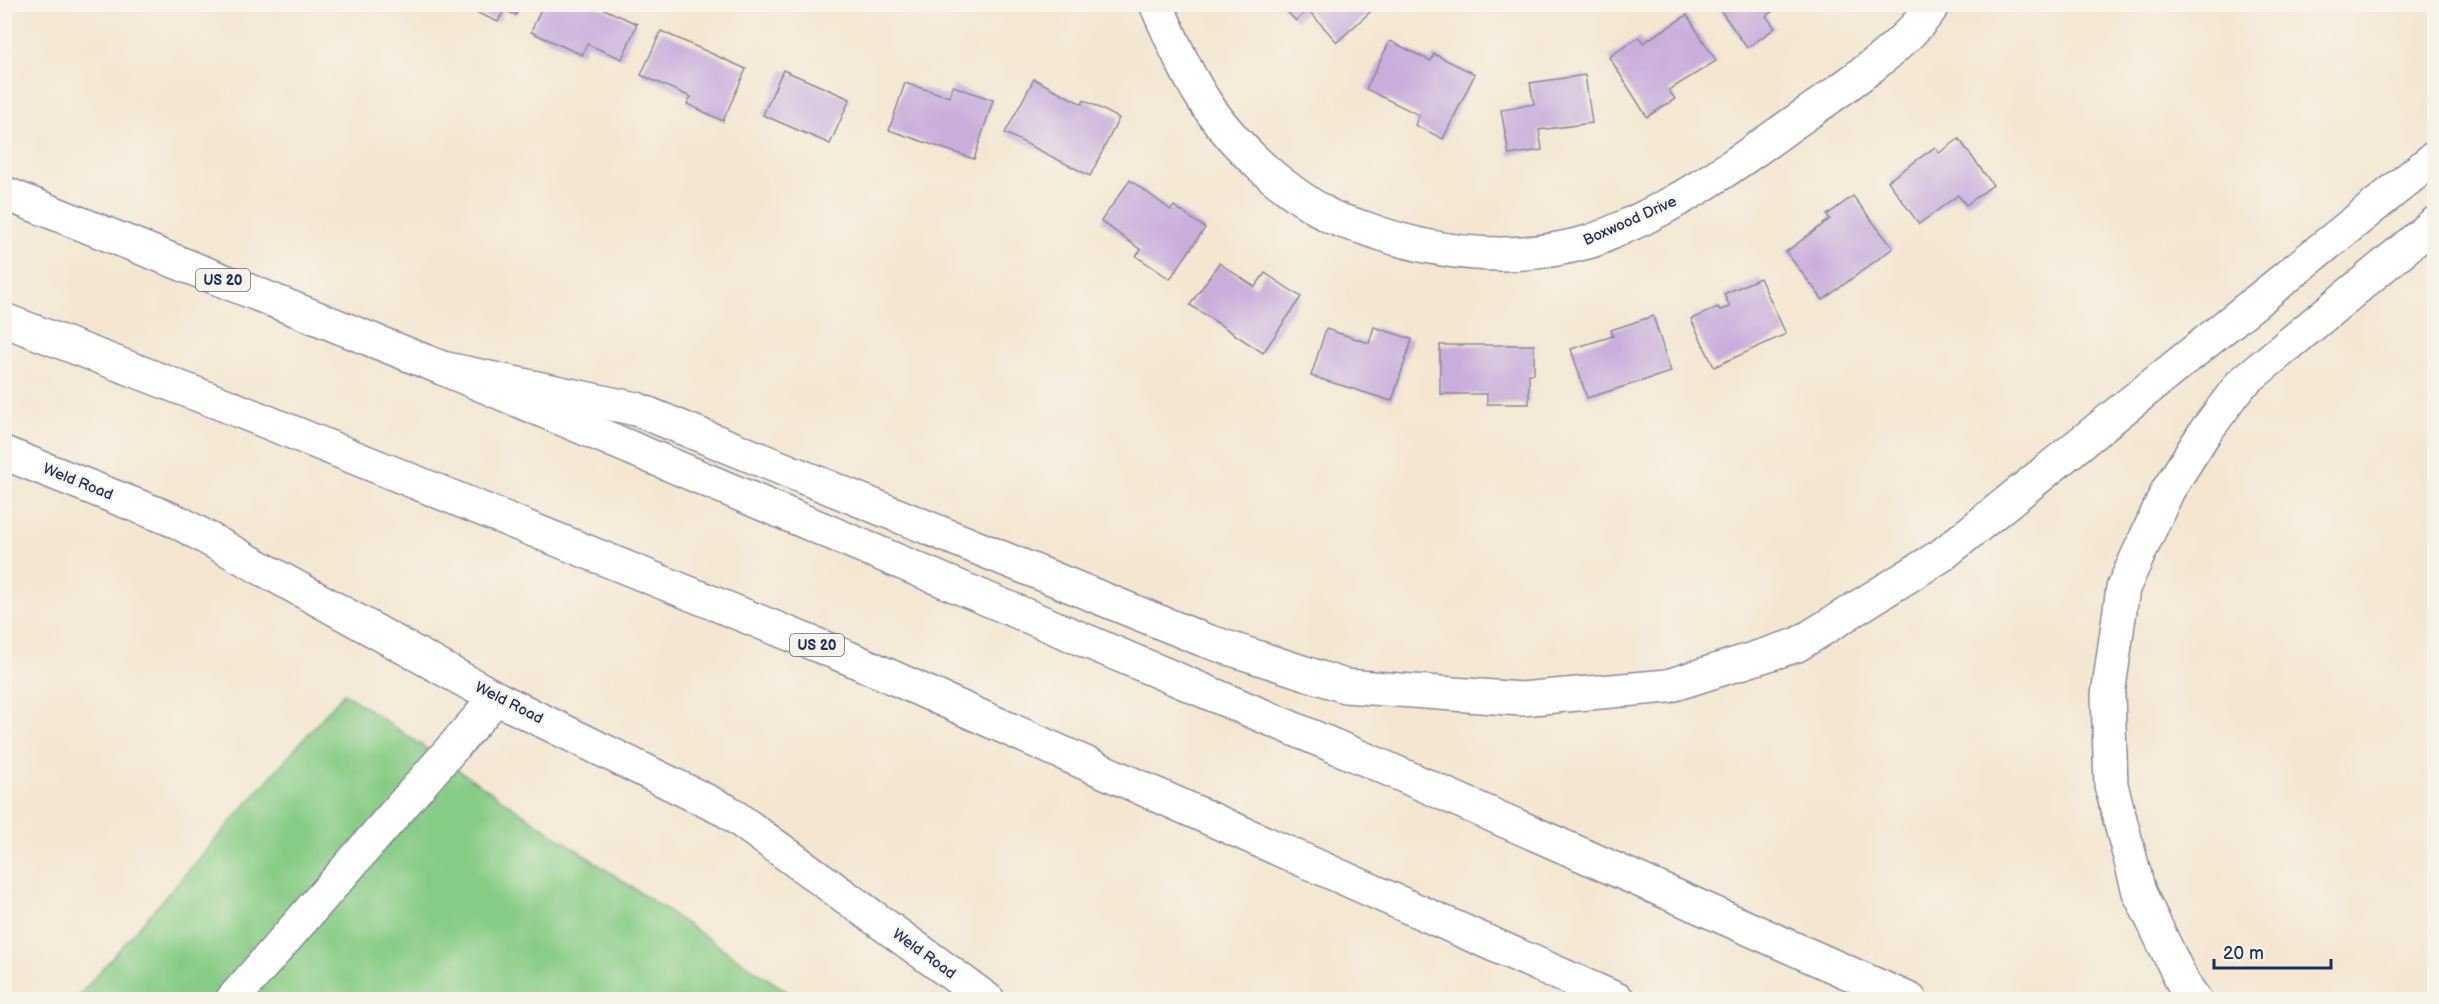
<svg xmlns="http://www.w3.org/2000/svg" width="2439" height="1004" font-family="'Balsamiq Sans',sans-serif">
<style>
.green{fill:#87cc85;stroke:#517e72;stroke-width:1.5}
.building{fill:#c9aedc}
.lines{fill:none;stroke-linecap:round;stroke-linejoin:round}
.minor-casing{stroke:#888a98;stroke-width:36}
.primary-casing{stroke:#888a98;stroke-width:36}
.motorway-casing{stroke:#888a98;stroke-width:36}
.minor{stroke:#fff;stroke-width:33}
.primary{stroke:#fff;stroke-width:33}
.motorway{stroke:#fff;stroke-width:33}
.labels{text-anchor:middle;dominant-baseline:central;stroke-width:4.5;stroke-linejoin:round;paint-order:stroke}
.shield{fill:#f7f3e8;stroke:#5d6a87;stroke-width:1.5}
.shield-label{font-size:14px;font-weight:bold;fill:#1b2f5e}
.street-label{font-size:15px;fill:#1b2f5e;stroke:#f7f3e8}
</style>
<rect width="100%" height="100%" fill="#f7f3e8"/>
<filter id="ink" filterUnits="userSpaceOnUse"><feTurbulence type="fractalNoise" baseFrequency=".0167" numOctaves="2"/><feDisplacementMap in="SourceGraphic" scale="12" xChannelSelector="R" yChannelSelector="G"/><feConvolveMatrix kernelMatrix="1 2 1 2 8 2 1 2 1" color-interpolation-filters="sRGB"/></filter>
<filter id="wash" filterUnits="userSpaceOnUse"><feTurbulence type="fractalNoise" baseFrequency=".008" numOctaves="4" result="noise"/><feDisplacementMap in="SourceGraphic" scale="24" xChannelSelector="R" yChannelSelector="G"/><feGaussianBlur stdDeviation="1.35" result="paint"/><feColorMatrix in="noise" values="0 0 0 0 0 0 0 0 0 0 0 0 0 0 0 0 0 1.4 0 .05"/><feComposite in="paint" operator="in"/></filter>
<g filter="url(#wash)">
<rect width="100%" height="100%" fill="#f4e6d1"/>
<path class="green" d="M344 693 798 999 75 1000Z"/>
<g id="blocks">
<g class="building">
<path d="M458 4H521L516 15 504 10 498 22Z"/>
<path d="M543 4H593L637 24 622 59 587 44 582 55 531 32Z"/>
<path d="M1280 4H1379L1337 42 1308 10 1296 21Z"/>
<path d="M1716 4H1782L1766 16 1775 28 1747 48Z"/>
<path d="M1687 15 1716 61 1669 90 1675 99 1647 117 1609 57 1639 37 1643 43Z"/>
<path d="M661 31 746 69 723 121 687 104 691 97 641 75Z"/>
<path d="M1390 41 1431 61 1434 54 1475 74 1443 139 1415 125 1419 115 1366 89Z"/>
<path d="M783 70 850 99 830 144 763 115Z"/>
<path d="M1585 75 1592 123 1539 130 1542 150 1509 155 1501 110 1534 104 1530 83Z"/>
<path d="M1034 79 1082 104 1084 100 1119 118 1090 176 1005 133Z"/>
<path d="M905 83 950 97 953 86 993 100 974 159 889 130Z"/>
<path d="M1959 139 1993 185 1966 205 1958 195 1919 224 1888 181 1935 147 1939 153Z"/>
<path d="M1130 180 1171 210 1174 206 1205 228 1170 279 1136 256 1141 250 1101 221Z"/>
<path d="M1853 196 1893 248 1823 300 1786 252 1830 219 1827 215Z"/>
<path d="M1219 263 1255 287 1265 273 1301 297 1263 353 1190 305Z"/>
<path d="M1760 278 1786 334 1714 367 1691 319 1718 307 1720 310 1730 307 1724 294Z"/>
<path d="M1653 316 1671 372 1587 398 1571 349 1613 336 1611 330Z"/>
<path d="M1374 327 1412 339 1392 401 1311 376 1326 329 1369 343Z"/>
<path d="M1440 345H1534V374H1529V404H1487V394H1440Z"/>
</g>
</g>
</g>
<g filter="url(#ink)">
<use href="#blocks" fill-opacity="0" stroke="#888a98" stroke-width="1.5"/>
<g class="lines">
<defs>
<g id="minor">
<path d="M1156 4C1172 40 1187 76 1209 108 1239 151 1282 189 1328 215 1338 221 1352 224 1364 228 1436 255 1514 263 1588 242 1600 239 1612 232 1624 227 1679 203 1729 169 1778 134 1825 100 1902 52 1934 4"/>
<path d="M4 453 178 522 496 698 727 811 988 1000"/>
<path d="M232 1000 496 698"/>
</g>
<g id="primary">
<path d="M4 193 442 368 636 409 1204 640 1345 686 1521 699 1668 686 1797 645 1942 555 2434 158"/>
<path d="M4 320 225 405 849 658 1618 1000"/>
</g>
<g id="motorway">
<path d="M442 368 1386 768 1910 1000"/>
<path d="M2195 1000 2184 985 2139 892 2111 785 2108 695 2123 588 2168 490 2205 432 2241 384 2434 224"/>
</g>
</defs>
<use href="#minor" class="minor-casing"/>
<use href="#primary" class="primary-casing"/>
<use href="#motorway" class="motorway-casing"/>
<use href="#minor" class="minor"/>
<use href="#primary" class="primary"/>
<use href="#motorway" class="motorway"/>
</g>
</g>
<g class="labels">
<g class="shield">
<rect x="196" y="269" width="54" height="22" rx="4.5"/>
<rect x="790" y="634" width="54" height="22" rx="4.5"/>
</g>
<g class="shield-label">
<text x="223" y="280">US 20</text>
<text x="817" y="645">US 20</text>
</g>
<g class="street-label">
<text transform="translate(1630 221) rotate(-24)">Boxwood Drive</text>
<text transform="translate(78 482) rotate(22)">Weld Road</text>
<text transform="translate(509 703) rotate(27)">Weld Road</text>
<text transform="translate(924 954) rotate(36)">Weld Road</text>
</g>
</g>
<rect width="2439" height="1004" fill="none" stroke="#f7f3e8" stroke-width="24"/>
<path d="M2214 959v9h117v-9" fill="none" stroke="#1b2f5e" stroke-width="3"/>
<text x="2223" y="959" font-size="18" fill="#1b2f5e" stroke="#f7f3e8" stroke-width="4.5" paint-order="stroke">20 m</text>
</svg>
